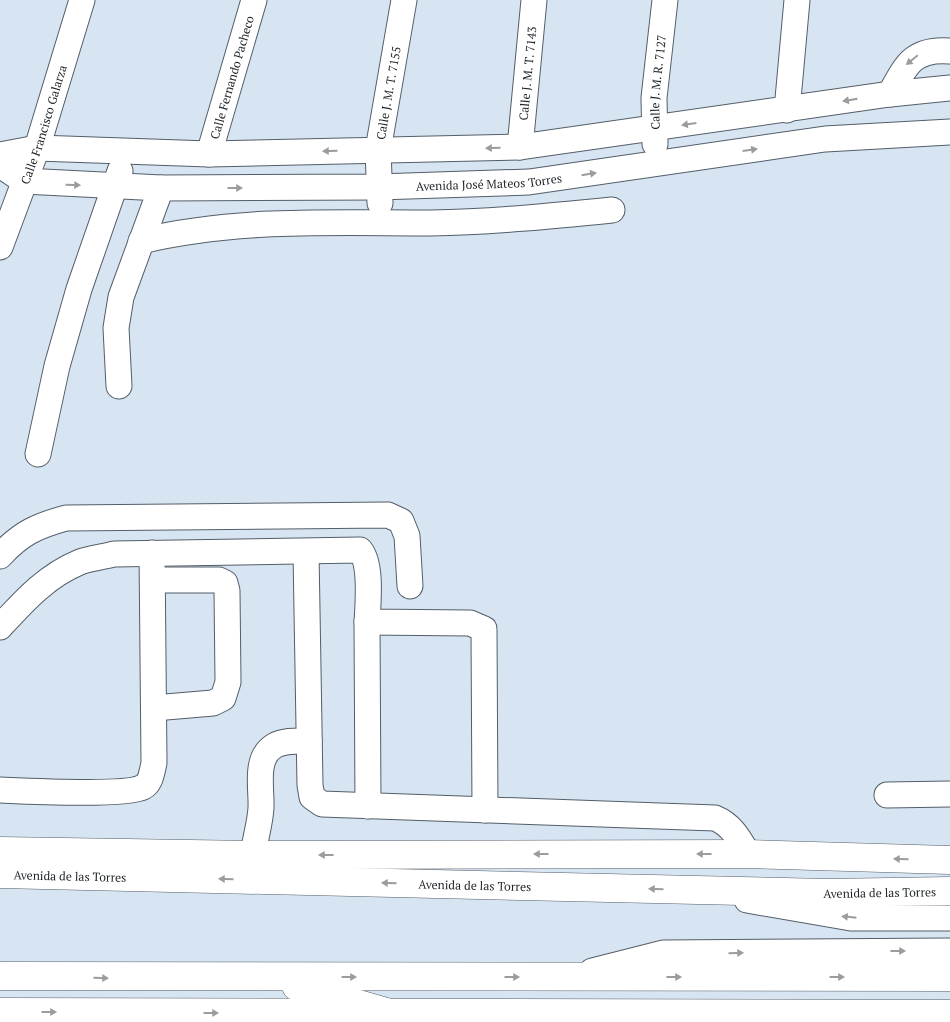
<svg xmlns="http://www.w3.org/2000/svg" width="950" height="1022" font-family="'PT Serif',serif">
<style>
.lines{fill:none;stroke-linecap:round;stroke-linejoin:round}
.minor-casing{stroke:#535e69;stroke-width:27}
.major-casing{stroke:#535e69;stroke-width:29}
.highway-casing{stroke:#535e69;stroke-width:29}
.minor{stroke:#fff;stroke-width:25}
.major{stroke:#fff;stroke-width:28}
.highway{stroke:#fff;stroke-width:28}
.oneway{fill:#9a9c9e}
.labels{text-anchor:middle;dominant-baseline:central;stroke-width:5;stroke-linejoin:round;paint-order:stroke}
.street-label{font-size:12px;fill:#1f2428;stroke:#e4f1fe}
</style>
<rect width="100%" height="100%" fill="#d7e4f1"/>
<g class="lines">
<defs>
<g id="minor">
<path d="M890 94C906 65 913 48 950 51"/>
<path d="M787 110 797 0"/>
<path id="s1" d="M655 144 654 98 665 0"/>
<path id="s2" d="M520 147 534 0"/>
<path id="s3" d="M209 154 254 0"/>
<path d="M0 155 37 148 209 154 520 147 890 94 950 88"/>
<path id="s4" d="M0 165 24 181 161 188 378 187 529 182 825 139 950 132"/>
<path id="s5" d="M380 203 378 150 404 0"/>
<path d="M141 241C236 218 333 223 431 223 491 222 552 216 612 210"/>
<path id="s6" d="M0 247 37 148 82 0"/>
<path d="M119 386 116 328 121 297 161 188"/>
<path d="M38 454 57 366 79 289 120 171"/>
<path d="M306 552 310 785 312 797 322 804 715 818C732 825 739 839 748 854"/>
<path d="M0 556C21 533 37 526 66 518L388 515 401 521 407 536 410 586"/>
<path d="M153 580H219L225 583 227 591 228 682 223 698 213 703 154 708"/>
<path d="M367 622 368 806"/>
<path d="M0 627C24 601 46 576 80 562 90 558 103 557 114 554L360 550C372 564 368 603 367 622L470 623 484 629 485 810"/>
<path d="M0 790C24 791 127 796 143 787 151 783 152 771 154 763L152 553"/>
<path d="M887 795 950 794"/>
<path d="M253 855C255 839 260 824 261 808 262 789 254 758 274 746 284 740 298 741 309 741"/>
<path d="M747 900 851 918H950"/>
<path d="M592 971 663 953 950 951"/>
</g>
<g id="major">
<path d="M0 851 253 855 748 854 950 860"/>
<path d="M0 1012 950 1014"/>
</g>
<g id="highway">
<path id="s7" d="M0 874 828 893 950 891"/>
<path d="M0 976 950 977"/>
<path d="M296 986 393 1014"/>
</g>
</defs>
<use href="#minor" class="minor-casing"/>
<use href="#major" class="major-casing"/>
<use href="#highway" class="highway-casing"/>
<use href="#minor" class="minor"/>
<use href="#major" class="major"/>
<use href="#highway" class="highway"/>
</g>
<defs><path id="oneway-solid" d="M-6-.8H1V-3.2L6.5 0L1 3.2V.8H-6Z" transform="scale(1.25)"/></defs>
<g class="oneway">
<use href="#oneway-solid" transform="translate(912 60) rotate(141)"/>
<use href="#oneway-solid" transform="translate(850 100) rotate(171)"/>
<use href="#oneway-solid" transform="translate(689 124) rotate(172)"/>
<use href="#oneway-solid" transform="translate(493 148) rotate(179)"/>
<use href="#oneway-solid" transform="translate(750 150) rotate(-8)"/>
<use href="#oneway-solid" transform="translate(330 151) rotate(179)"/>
<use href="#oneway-solid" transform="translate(589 174) rotate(-9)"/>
<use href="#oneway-solid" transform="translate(73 185) rotate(2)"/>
<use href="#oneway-solid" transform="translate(235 188)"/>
<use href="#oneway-solid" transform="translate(541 854) rotate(180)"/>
<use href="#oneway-solid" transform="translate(704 854) rotate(180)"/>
<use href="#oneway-solid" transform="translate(326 855) rotate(180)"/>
<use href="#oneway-solid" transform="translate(901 859) rotate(-178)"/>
<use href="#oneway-solid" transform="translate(226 879) rotate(-179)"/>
<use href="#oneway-solid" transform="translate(389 883) rotate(-179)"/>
<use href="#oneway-solid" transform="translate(656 889) rotate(-179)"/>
<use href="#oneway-solid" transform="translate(849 917) rotate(-174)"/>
<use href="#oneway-solid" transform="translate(898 951)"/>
<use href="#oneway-solid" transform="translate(736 953) rotate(-1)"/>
<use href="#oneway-solid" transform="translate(349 977)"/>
<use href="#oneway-solid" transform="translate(512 977)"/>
<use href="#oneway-solid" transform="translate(674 977)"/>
<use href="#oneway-solid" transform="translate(837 977)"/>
<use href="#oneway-solid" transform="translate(101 978) rotate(1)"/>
<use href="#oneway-solid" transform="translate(49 1012)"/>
<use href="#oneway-solid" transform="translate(211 1013)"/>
</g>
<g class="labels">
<g class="street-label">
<text stroke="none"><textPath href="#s2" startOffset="74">Calle J. M. T. 7143</textPath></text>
<text stroke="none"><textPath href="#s3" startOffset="80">Calle Fernando Pacheco</textPath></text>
<text stroke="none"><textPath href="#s1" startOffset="62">Calle J. M. R. 7127</textPath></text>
<text stroke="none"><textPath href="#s5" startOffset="111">Calle J. M. T. 7155</textPath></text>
<text stroke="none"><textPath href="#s6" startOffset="130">Calle Francisco Galarza</textPath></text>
<text stroke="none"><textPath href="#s4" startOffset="494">Avenida José Mateos Torres</textPath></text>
<text stroke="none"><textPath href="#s7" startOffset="70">Avenida de las Torres</textPath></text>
<text stroke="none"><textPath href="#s7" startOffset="475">Avenida de las Torres</textPath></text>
<text stroke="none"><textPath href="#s7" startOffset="880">Avenida de las Torres</textPath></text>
</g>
</g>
</svg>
